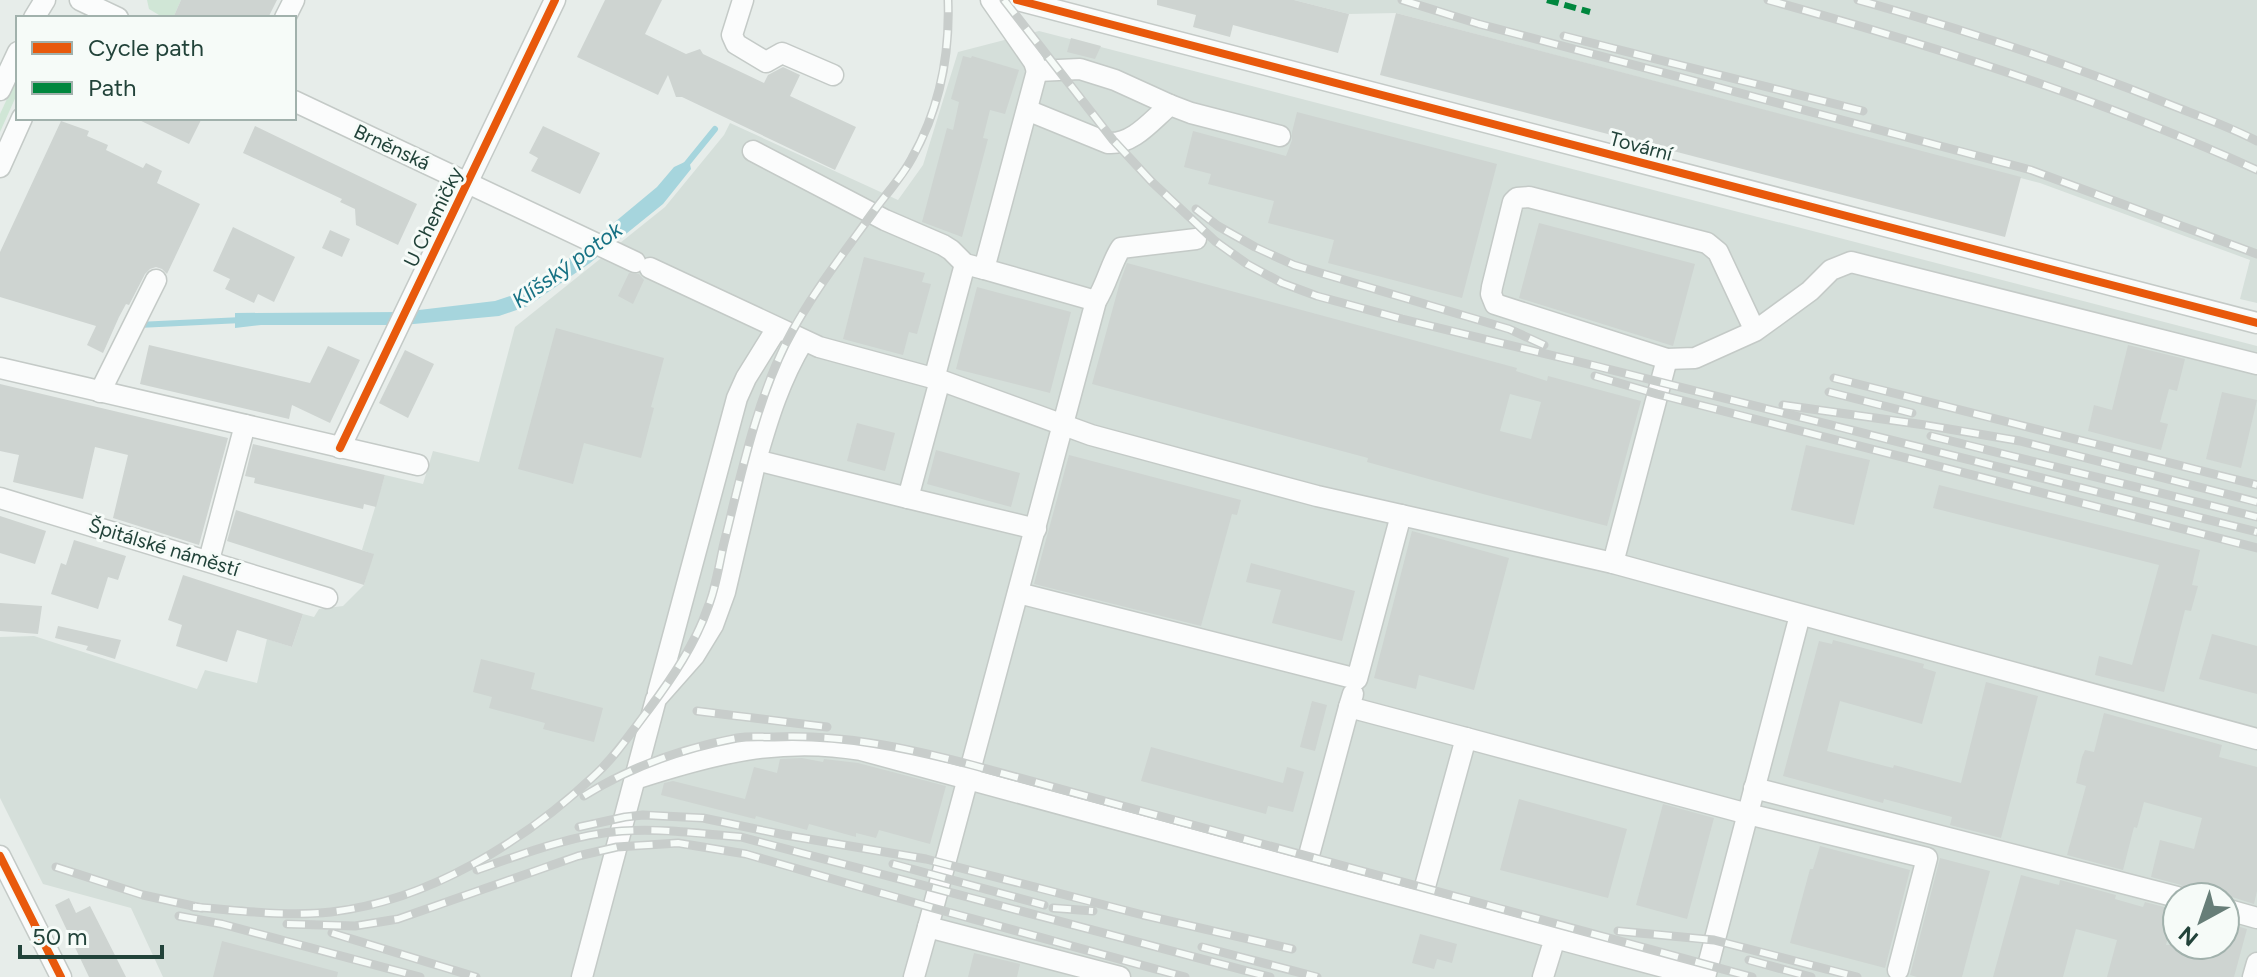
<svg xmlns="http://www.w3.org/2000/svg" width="2257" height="977" font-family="Figtree,sans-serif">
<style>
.built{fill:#d5dfda;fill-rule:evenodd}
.green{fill:#d0e6d6}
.water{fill:#a6d5dd}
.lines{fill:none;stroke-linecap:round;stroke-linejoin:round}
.stream{stroke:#a6d5dd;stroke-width:6}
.building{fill:#ced4d1;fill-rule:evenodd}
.minor-casing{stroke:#c4cac7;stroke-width:23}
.minor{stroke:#fbfcfc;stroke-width:20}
.rail-casing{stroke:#c8cdcb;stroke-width:9}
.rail{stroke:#f6fbf8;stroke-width:6;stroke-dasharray:18;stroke-linecap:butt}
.quiet{stroke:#00873e;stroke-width:6;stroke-dasharray:12 6;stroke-linecap:butt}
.cycleway-casing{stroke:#f6fbf8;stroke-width:13}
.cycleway{stroke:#e8590c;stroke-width:8}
.labels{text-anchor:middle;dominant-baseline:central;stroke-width:6;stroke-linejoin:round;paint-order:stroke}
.street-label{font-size:20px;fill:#22433a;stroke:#f6fbf8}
.water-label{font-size:22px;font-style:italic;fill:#177284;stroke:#f6fbf8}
</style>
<rect width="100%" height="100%" fill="#e7edea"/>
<g class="built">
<path d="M1294 0H2257V303L2240 299 2250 260 2040 183 1396 13 1349 14Z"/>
<path d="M1039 31 2257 346V977H163L131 908 43 884 0 798V637L34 636 197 689 205 670 257 683 267 639 292 647 303 614 314 617 319 609 343 606 364 585 373 554 362 550 385 475 423 484 433 451 479 462 515 327 665 207 724 135 730 123 898 200 923 165 958 52ZM2177 897H2225V945H2177Z"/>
</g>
<g class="green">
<path d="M147 0H181L173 18H164L149 9Z"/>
<path d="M18 75V92L0 132V114Z"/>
</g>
<path class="water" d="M689 160 691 169 663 204 590 263 528 306 499 316 403 325H261L235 328V313L402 312 495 301 522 292 580 251 657 187 674 167Z"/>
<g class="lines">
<g class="stream">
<path d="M685 166 715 129"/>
<path d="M138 325 242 320"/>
</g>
</g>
<g class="building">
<path d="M181 0H277L268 18H173Z"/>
<path d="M605 0H662L645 34 686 54 700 49 703 54 764 83 768 75 783 67 800 75 790 96 856 127 835 170 682 97H676L668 75 658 95 577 57Z"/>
<path d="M1157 0H1294L1349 14 1338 53 1233 25 1230 37 1193 27 1196 15 1157 5Z"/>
<path d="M1396 13 2021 177 2005 237 1380 75Z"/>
<path d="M1071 38 1101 46 1095 59 1067 52Z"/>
<path d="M963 56 971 58 972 56 1019 70 1005 114 990 110 983 138 988 139 962 237 922 222 947 128 953 130 959 102 951 99Z"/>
<path d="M1297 112 1497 164 1462 298 1328 263 1334 240 1268 223 1274 201 1208 184 1211 174 1184 167 1193 131 1286 156 1292 140V132Z"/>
<path d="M135 118H202L189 144Z"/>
<path d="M61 121 89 131 87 136 108 145 106 150 143 168 146 163 162 171 157 183 200 204 167 274 162 269 156 267 150 269 145 274 129 305 126 304 119 317 103 353 87 345 96 326 0 297V252Z"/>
<path d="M255 126 417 204 398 245 356 225 355 209 340 202 342 199 243 153Z"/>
<path d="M543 126 600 153 580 194 531 171 538 158 529 153Z"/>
<path d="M1539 223 1695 264 1673 346 1519 298Z"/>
<path d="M233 227 295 257 274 302 258 294 254 303 225 289 230 279 213 271Z"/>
<path d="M330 230 350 239 342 257 322 248Z"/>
<path d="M864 257 925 273 922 282 931 284 917 334 909 332 903 355 843 339Z"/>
<path d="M1127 263 1517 368 1516 371 1547 381 1548 376 1641 401 1607 526 1483 494 1367 462 1368 458 1092 384 1120 282ZM1510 394 1541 402 1531 439 1500 431Z"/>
<path d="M629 273 639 274 644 280 633 304 618 296Z"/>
<path d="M977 287 1071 312 1050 393 956 369Z"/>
<path d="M556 328 664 358 651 407 654 408 641 458 584 443 573 484 518 469Z"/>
<path d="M149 345 310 383 328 346 360 360 330 423 292 405 289 419 140 384Z"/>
<path d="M2128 345 2185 359 2177 391 2169 389 2160 422 2168 424 2161 450 2088 431 2094 405 2112 410Z"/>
<path d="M405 350 434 364 408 418 379 403Z"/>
<path d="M0 384 228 438 199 545 113 518 128 455 95 447 83 499 13 482 19 455 0 451Z"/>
<path d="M2222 392 2257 400 2241 468 2206 459Z"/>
<path d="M857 423 895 433 885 471 847 461Z"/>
<path d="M253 444 385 475 376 507 364 504 363 509 254 483 255 478 245 476Z"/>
<path d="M1806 445 1870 460 1854 525 1791 510Z"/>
<path d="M936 450 1020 473 1011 507 927 484Z"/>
<path d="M1069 455 1241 500 1237 515 1232 514 1201 626 1034 584Z"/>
<path d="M1939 485 2200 550 2192 585 2198 586 2191 611 2185 610 2164 692 2095 675 2099 656 2132 665 2159 565 1933 508Z"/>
<path d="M236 510 374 554 364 585 227 541Z"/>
<path d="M0 516 46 531 35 564 0 553Z"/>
<path d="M1412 531 1509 558 1474 690 1419 675 1416 689 1374 678Z"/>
<path d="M74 540 126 556 118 580 108 577 98 609 51 594 61 563 66 565Z"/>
<path d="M1251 563 1355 591 1342 641 1272 623 1281 590 1246 582Z"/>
<path d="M183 575 303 614 292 647 237 630 227 662 176 646 182 625 168 620Z"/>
<path d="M0 603 42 606 38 634 0 631Z"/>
<path d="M58 626 121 640 115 659 86 650 88 646 55 638Z"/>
<path d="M2212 634 2257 646V694L2199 679Z"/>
<path d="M1833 640 1924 664 1923 668 1936 672 1922 724 1840 701 1827 751 1893 768 1894 765 1961 783 1986 682 2038 696 2001 838 1950 825 1952 817 1884 799 1883 803 1783 776 1819 641 1832 644Z"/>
<path d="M481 659 535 673 531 689 603 708 594 742 543 729 545 723 489 708 492 697 473 692Z"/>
<path d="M1312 701 1327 705 1315 751 1300 747Z"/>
<path d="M2104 713 2222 745 2219 757 2257 767V891L2254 904 2229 896 2210 897 2188 892 2181 885 2151 877 2160 840 2194 849 2202 818 2144 802 2137 828 2134 827 2123 870 2067 855 2086 786 2076 783 2082 757 2085 750 2094 752Z"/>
<path d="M1151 747 1283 783 1287 767 1304 772 1293 812 1268 806 1266 814 1141 781Z"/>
<path d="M802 758 823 762 824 759 858 763 946 786 930 844 879 830 876 838 856 833V837L809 824 807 830 756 816 755 819 661 795 664 783 673 781 745 799 754 767 777 773 780 759Z"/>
<path d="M1519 799 1627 829 1608 898 1500 870Z"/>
<path d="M1663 804 1714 818 1687 919 1636 905Z"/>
<path d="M1820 846 1910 870 1885 968 1790 943 1810 869H1813Z"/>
<path d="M1940 858 1990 871 1962 977H1917L1910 975Z"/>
<path d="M2021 875 2059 885 2060 880 2116 895 2115 899 2143 907 2145 902 2176 910 2166 945H2225V934L2227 935 2230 924 2247 929 2234 977H2107L2117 940 2076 929 2063 977H1993Z"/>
<path d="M69 898 76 913 90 906 126 977H89L55 905Z"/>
<path d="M1420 934 1457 944 1452 963 1437 959 1434 969 1412 963Z"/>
<path d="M222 941 338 972 337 977H213Z"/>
<path d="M974 953 1020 964 1017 977H968Z"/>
</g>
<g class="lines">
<defs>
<g id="minor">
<path d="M80 0 118 18"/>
<path d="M743 0 732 35 736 44 766 62 782 53 833 75"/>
<path d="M991 0 1034 62 1037 71 1080 69 1115 80 1170 105"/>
<path d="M1017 0 2257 323"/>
<path d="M34 18 45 0"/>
<path d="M285 18 294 0"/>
<path d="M1037 71 984 269 1096 301"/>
<path d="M0 90 18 52"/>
<path d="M294 101 635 262"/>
<path d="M1027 110 1108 143C1133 145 1152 120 1170 105L1191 113 1280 136"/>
<path d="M753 151 885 220 943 245 951 250 965 264 984 269"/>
<path d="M0 167 22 118"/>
<path d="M650 268 819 347 940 380 1091 435 1317 496 1401 515"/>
<path d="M1755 331 1718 252 1707 243 1529 197 1517 198 1513 202 1492 287 1491 294 1495 304 1667 359 1695 358 1755 331 1810 291 1831 270 1851 262 2257 364"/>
<path d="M803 341C780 379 768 418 756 460L908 498"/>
<path d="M0 368 418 465"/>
<path d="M934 379 965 264"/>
<path d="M940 380 908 498 1036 529"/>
<path d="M100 392 156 280"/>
<path d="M340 448 555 0"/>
<path d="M0 498 327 598"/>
<path d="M209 560 245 425"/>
<path d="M1613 563 1667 359"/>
<path d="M1018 593 1357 679 1401 515 1613 563 2257 739"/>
<path d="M658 692 737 398 746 378 777 328"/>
<path d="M1353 694 1349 707 1466 738"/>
<path d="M635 779C712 754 780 736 861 750L1555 938 1543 977"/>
<path d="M1754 788 2177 897"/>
<path d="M0 856 61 977"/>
<path d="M1305 870 1349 707"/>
<path d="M1421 901 1466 738 1748 814 1927 858 1898 970"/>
<path d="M2225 909 2257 918"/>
<path d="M1555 938 1701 977"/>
<path d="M582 977 656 699 694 656 713 625 725 592 756 460"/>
<path d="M914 977 928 927"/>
<path d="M1120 977 928 927 1096 301C1107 284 1111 263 1121 248L1196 239"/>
<path d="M1705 977 1800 615"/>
<path d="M2253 977 2257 963"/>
</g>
</defs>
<use href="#minor" class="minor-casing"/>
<use href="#minor" class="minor"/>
<defs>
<g id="rail">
<path d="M1004 0 1113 140 1152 182 1215 241 1247 264 1282 283 1317 296 1402 319 1600 367 2257 532"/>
<path d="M1402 0 1479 24 2031 170 2257 254"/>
<path d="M1768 0C1935 46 2099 98 2257 170"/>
<path d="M1858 0C1962 29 2066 63 2166 103 2196 115 2228 126 2257 141"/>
<path d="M1564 36 1863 111"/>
<path d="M1196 209 1218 226 1255 247 1294 265 1509 329 1544 345"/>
<path d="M1595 376 1657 394 2257 548"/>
<path d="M1834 378 2257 485"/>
<path d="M1829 392 1912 413"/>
<path d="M1783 405 1925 425 2020 441 2257 502"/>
<path d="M1931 436 2257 517"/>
<path d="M697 711 827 727"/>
<path d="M584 796C630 767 684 748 737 738 749 736 762 737 774 737 842 734 907 748 972 765L1752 977"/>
<path d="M579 827 625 817 643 815 703 818 785 835 926 859 1143 915 1292 949"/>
<path d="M893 864 1044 905"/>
<path d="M56 867 143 895 202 908"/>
<path d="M477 870C522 854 575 834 622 831 662 828 702 834 741 837L1270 977"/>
<path d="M193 907C238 910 285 917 331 912 428 901 525 841 595 775 616 756 632 731 649 709 673 677 695 644 708 607 716 587 719 564 724 543 741 475 755 406 786 343 810 296 843 254 874 211 886 194 902 177 912 158 939 110 950 55 948 0"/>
<path d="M1053 908 1093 911"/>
<path d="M179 916 222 924 420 977"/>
<path d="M287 924 355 926 398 919 578 856 617 847 678 843 746 854 933 908 1185 977"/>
<path d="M1618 931 1714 940 1857 977"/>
<path d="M332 933 476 977"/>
<path d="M1202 947 1317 977"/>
<path d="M1749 960 1811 977"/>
</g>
</defs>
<use href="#rail" class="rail-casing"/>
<use href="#rail" class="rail"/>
<path class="quiet" d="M1547 0 1590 12"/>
<defs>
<g id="cycleway">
<path d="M1017 0 2257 323"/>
<path d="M340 448 555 0"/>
<path d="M0 856 61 977"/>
</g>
</defs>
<use href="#cycleway" class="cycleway-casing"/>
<use href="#cycleway" class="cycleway"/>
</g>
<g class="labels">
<g class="street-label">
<text transform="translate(1641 146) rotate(15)">Tovární</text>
<text transform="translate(392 147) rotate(25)">Brněnská</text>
<text transform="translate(433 217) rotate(-64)">U Chemičky</text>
<text transform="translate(164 547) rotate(17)">Špitálské náměstí</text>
</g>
<g class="water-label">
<text transform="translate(567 265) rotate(-36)">Klíšský potok</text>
</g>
</g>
<rect x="16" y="16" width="280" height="104" fill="#f6fbf8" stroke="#a1b1ac" stroke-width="2"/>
<rect x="32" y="42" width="40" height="12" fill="#e8590c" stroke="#a1b1ac" stroke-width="2"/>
<text x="88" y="56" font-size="24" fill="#22433a">Cycle path</text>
<rect x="32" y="82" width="40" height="12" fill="#00873e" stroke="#a1b1ac" stroke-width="2"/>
<text x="88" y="96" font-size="24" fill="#22433a">Path</text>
<g transform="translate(2201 921) rotate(220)"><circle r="38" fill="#f6fbf8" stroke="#a1b1ac" stroke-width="2"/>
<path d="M0-6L14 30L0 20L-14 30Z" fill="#677e78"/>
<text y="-12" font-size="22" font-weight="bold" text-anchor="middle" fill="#22433a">N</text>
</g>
<path d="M20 945v12h142v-12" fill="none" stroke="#22433a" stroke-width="4"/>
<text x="32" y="945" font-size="24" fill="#22433a" stroke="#f6fbf8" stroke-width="6" paint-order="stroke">50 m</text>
</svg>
